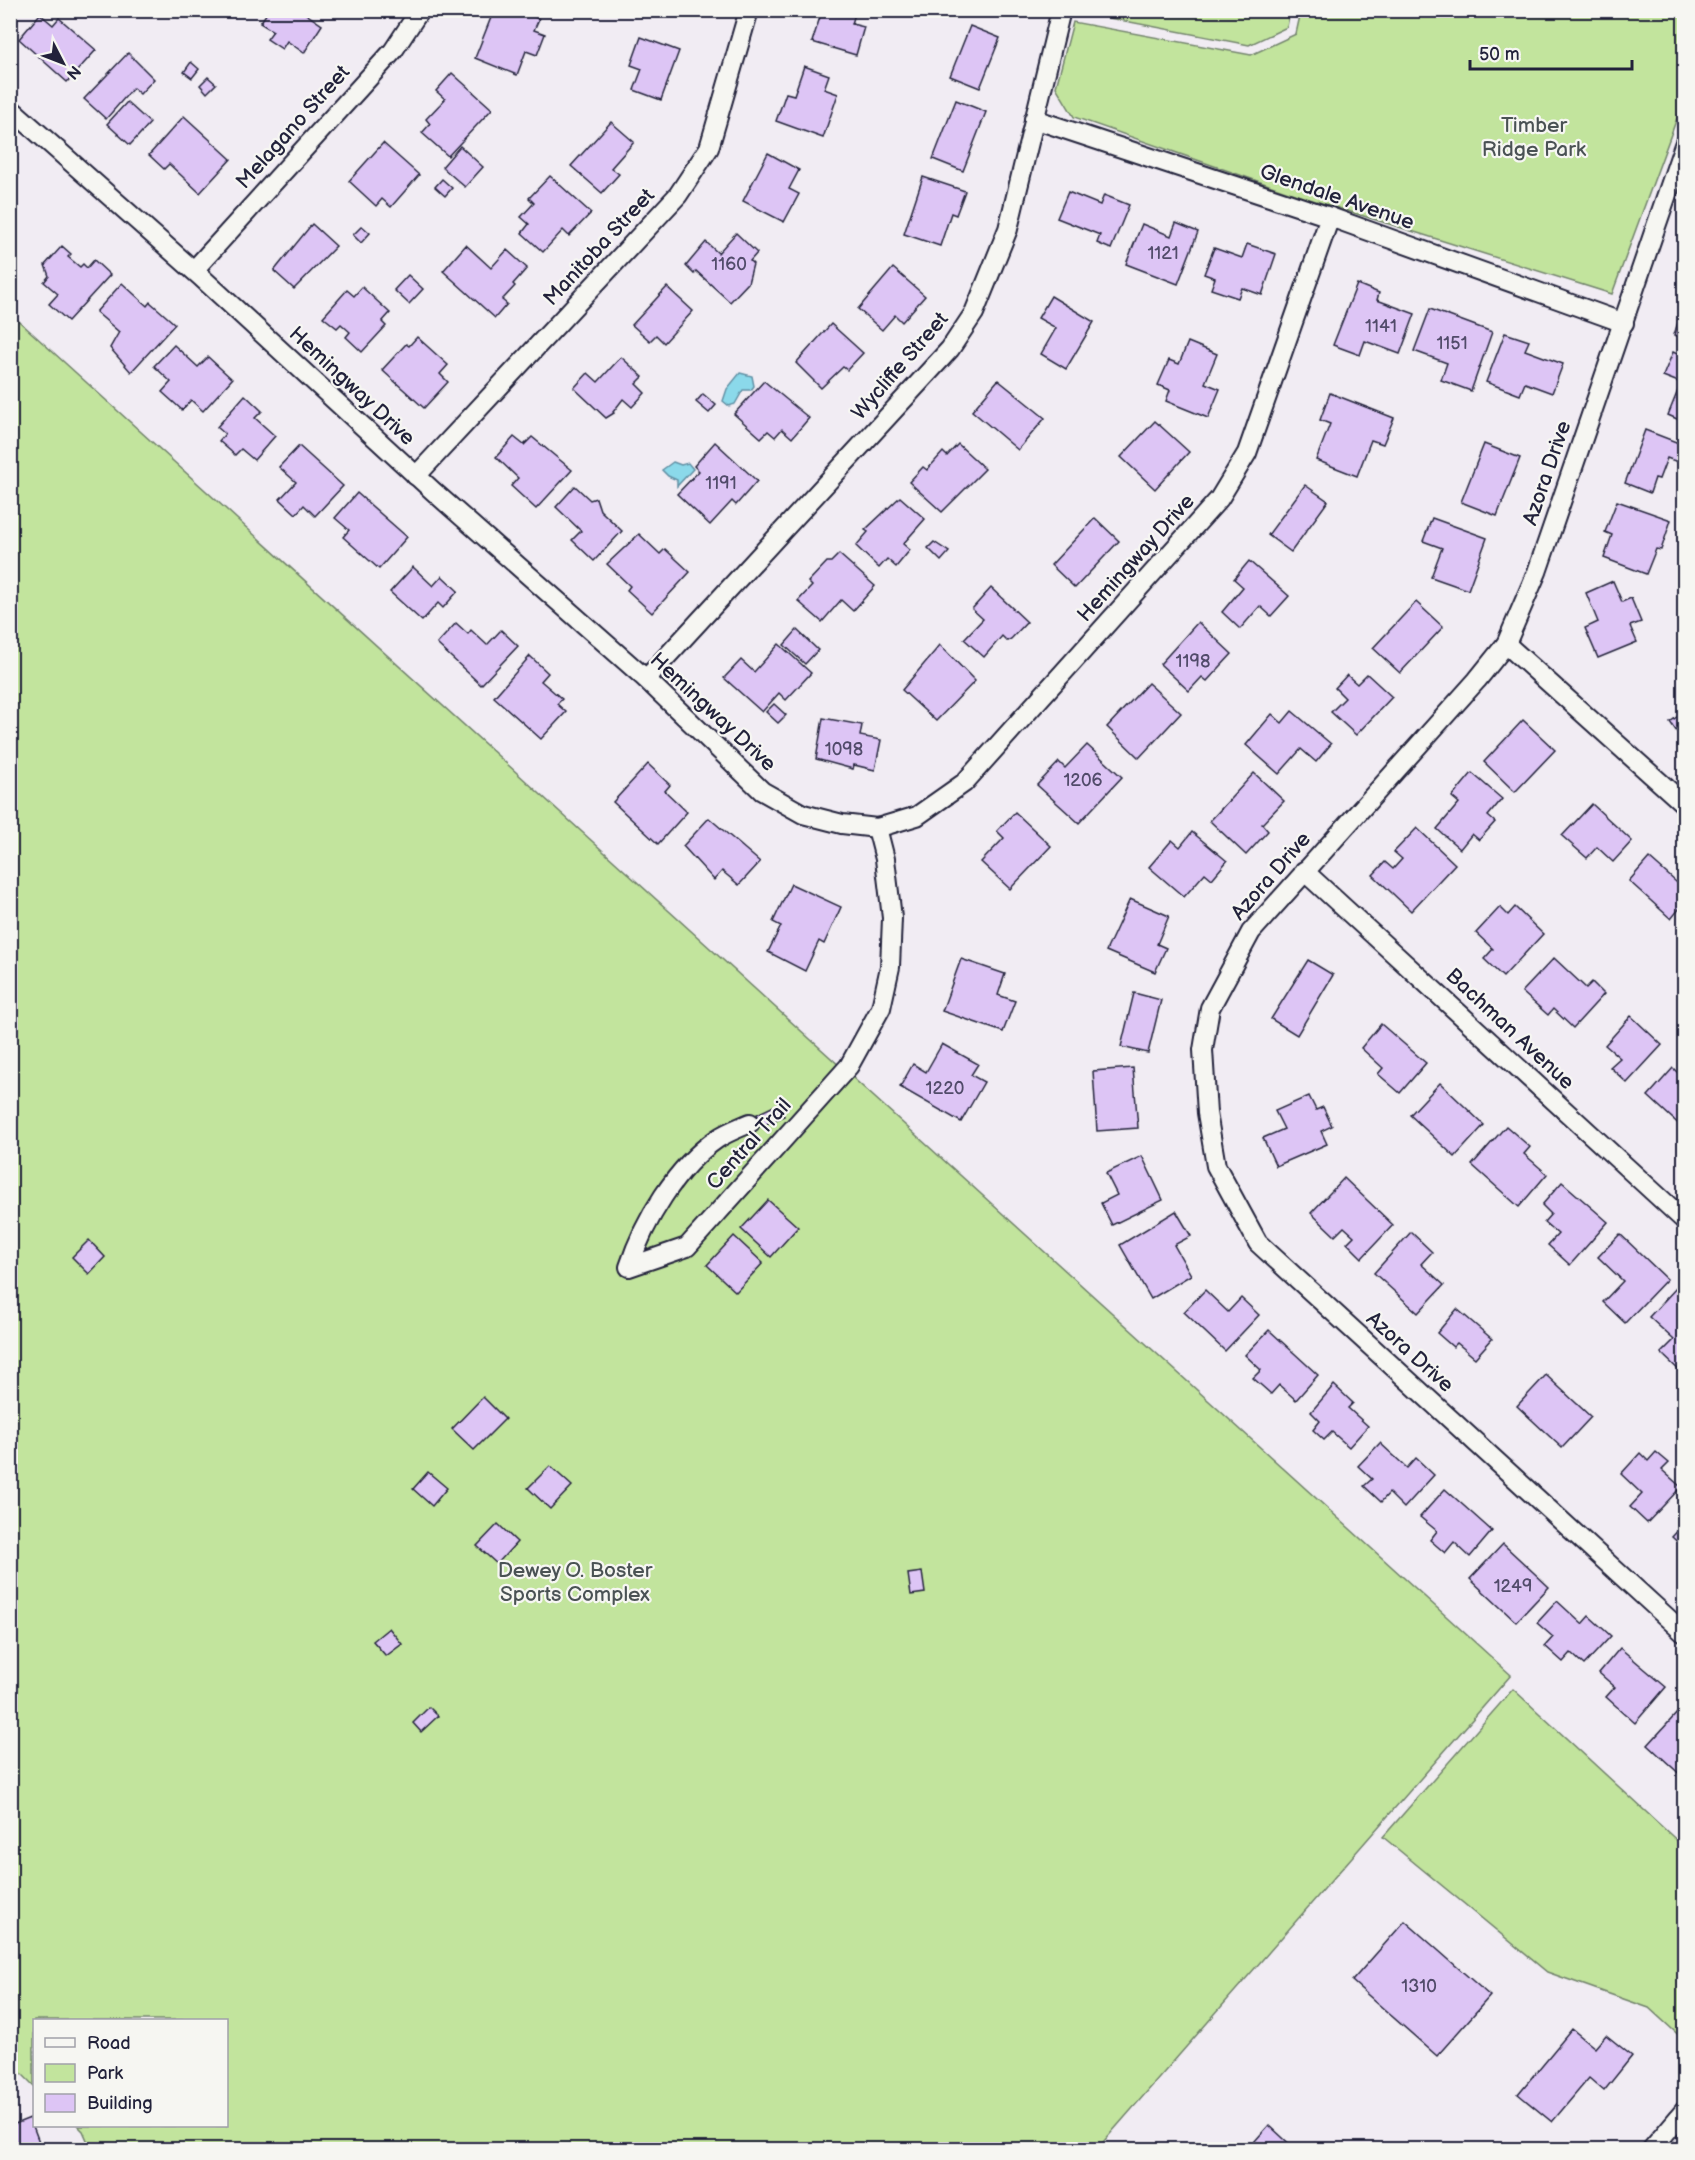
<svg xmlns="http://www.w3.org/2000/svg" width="1695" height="2160" font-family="'Balsamiq Sans',sans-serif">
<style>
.green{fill:#c2e49d;stroke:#72836c;stroke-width:1.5}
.water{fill:#8bd9ea;stroke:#6190a4;stroke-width:1.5}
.building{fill:#ddc5f5;stroke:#22223b;stroke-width:1.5}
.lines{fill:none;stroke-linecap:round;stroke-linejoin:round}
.minor-casing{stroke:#22223b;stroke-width:22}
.minor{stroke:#f6f6f2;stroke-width:18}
.labels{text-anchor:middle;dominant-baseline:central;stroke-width:4.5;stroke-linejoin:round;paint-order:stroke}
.number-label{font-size:18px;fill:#514b6a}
.park-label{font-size:21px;fill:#4a5254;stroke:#f6f6f2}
.street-label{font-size:21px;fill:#22223b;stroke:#f6f6f2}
</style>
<rect width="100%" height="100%" fill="#f1ecf3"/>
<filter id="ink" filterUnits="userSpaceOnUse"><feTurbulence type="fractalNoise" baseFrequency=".0167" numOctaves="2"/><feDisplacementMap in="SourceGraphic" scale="12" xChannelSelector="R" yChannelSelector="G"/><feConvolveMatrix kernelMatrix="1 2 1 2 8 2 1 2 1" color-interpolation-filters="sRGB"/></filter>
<g filter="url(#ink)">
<g class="green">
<path d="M1084 10H1290V11L1287 27 1249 45 1083 13Z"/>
<path d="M1301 11H1684V99L1612 294 1303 197 1074 117 1056 87 1073 22 1251 55 1296 34Z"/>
<path d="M11 314 1511 1675 1097 2149H91L83 2131 78 2126H226V2020H34V2086L11 2063Z"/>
<path d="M1513 1689 1684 1847V2040L1649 2008 1547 1972 1383 1837Z"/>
</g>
<g class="water">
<path d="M740 373 752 376 754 386 751 390H743L735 404 729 406 723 401 727 389Z"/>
<path d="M673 462 681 465 688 463 693 469 677 486V480L668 476 662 470Z"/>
</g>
<g class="building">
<path d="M269 10H300L322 25 304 53 287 41 282 49 267 39 273 31 260 23Z"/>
<path d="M494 10H518L539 19 534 30 545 34 537 55 526 51 517 75 475 58Z"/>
<path d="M808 10H856L852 24 864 27 856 55 812 42 821 14Z"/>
<path d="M40 14 53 25 59 18 96 50 67 82 19 39Z"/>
<path d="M970 26 1000 38 980 88 950 76Z"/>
<path d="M641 37 679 51 661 100 634 90 642 69 631 65Z"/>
<path d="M128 53 154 79 140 94 133 88 106 119 84 99Z"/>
<path d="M191 62 199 69 192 78 184 72Z"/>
<path d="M804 66 829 75 824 89 838 94 823 138 776 121 786 93 794 95Z"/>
<path d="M452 73 492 109 448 156 422 133 430 124 426 119 445 99 436 91Z"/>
<path d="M208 77 216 84 207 93 200 85Z"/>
<path d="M956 100 986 112 963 171 933 159Z"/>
<path d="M127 102 150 123 130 145 107 124Z"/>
<path d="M184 116 231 159 200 193 169 164 164 169 149 155Z"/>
<path d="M611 122 634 142 611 168 619 174 602 193 571 166Z"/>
<path d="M383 143 419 175 391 207 382 199 376 206 349 181Z"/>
<path d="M460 146 483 167 465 187 442 167Z"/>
<path d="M768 153 799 170 789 189 799 194 784 222 743 201Z"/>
<path d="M550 176 591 213 569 236 563 230 543 252 522 233 529 224 521 217 534 203 529 198Z"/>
<path d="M923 177 965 191 956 215 951 213 940 246 904 234Z"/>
<path d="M442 179 452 188 445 196 435 187Z"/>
<path d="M1068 192 1100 205 1104 195 1129 205 1111 249 1097 243 1100 235 1057 218Z"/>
<path d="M1176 223 1198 232 1178 284 1126 264 1142 224 1171 236Z"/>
<path d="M312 224 336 246 294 289 274 271Z"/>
<path d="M362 226 370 233 361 243 353 235Z"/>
<path d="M736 233 757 253 750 261 753 264 748 283 730 302 696 271 694 274 686 266 706 242 718 253Z"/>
<path d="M1247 244 1276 254 1262 295 1242 288 1238 298 1211 289 1215 278 1204 274 1214 248 1242 258Z"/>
<path d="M466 245 491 268 507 250 527 268 513 284 515 286 502 300 507 304 495 318 443 271Z"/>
<path d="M62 246 71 254 68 257 80 267 83 264 87 268 94 260 110 275 68 321 49 304 58 294 44 282 49 276 45 265Z"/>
<path d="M893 268 925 296 902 322 895 315 882 330 858 309Z"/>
<path d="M408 275 423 289 409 304 394 290Z"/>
<path d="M122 283 147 306 150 302 175 324 131 372 110 348 119 332 96 312Z"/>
<path d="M1357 284 1379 293 1377 300 1415 314 1400 354 1365 341 1360 355 1333 345Z"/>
<path d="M362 287 390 313 382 322 386 326 362 352 346 337 350 332 341 324 337 328 323 317 347 290 354 296Z"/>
<path d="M667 287 693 311 664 343 656 335 650 341 632 325Z"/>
<path d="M1051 296 1094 322 1066 369 1041 354 1056 328 1038 318Z"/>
<path d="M1683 306 1684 307V338L1674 335Z"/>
<path d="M1430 309 1492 332 1471 391 1441 380 1447 363 1414 351Z"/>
<path d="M831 324 863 353 847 370 843 367 821 388 796 363Z"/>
<path d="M1505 333 1529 341 1525 350 1563 364 1552 393 1525 383 1520 395 1486 382Z"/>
<path d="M417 337 448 365 440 374 448 382 424 408 382 370 406 344 409 346Z"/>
<path d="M1188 342 1217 354 1205 383 1220 389 1208 418 1166 401 1170 390 1158 385 1169 360 1179 364Z"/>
<path d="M174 345 198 367 208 357 232 379 203 411 191 400 182 410 162 392 171 382 154 366Z"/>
<path d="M1673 352 1684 357V422L1668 415 1681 383 1663 376Z"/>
<path d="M621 357 643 377 636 384 645 393 632 407 623 399 613 412 614 413 606 418 574 388 588 373 598 382Z"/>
<path d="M998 380 1045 418 1018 450 972 411Z"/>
<path d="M764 381 809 418 792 438 782 429 775 437 768 431 761 438 734 414Z"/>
<path d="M1330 393 1394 418 1383 444 1371 440 1357 476 1316 460 1330 424 1320 420Z"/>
<path d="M703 394 716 405 709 413 696 402Z"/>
<path d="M245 395 262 411 255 418 275 436 254 460 241 449 235 455 219 441 225 434 217 427Z"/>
<path d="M1155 421 1189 452 1155 489 1121 457Z"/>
<path d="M1645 430 1684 445 1683 464 1667 458 1659 479 1655 478 1650 493 1625 483Z"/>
<path d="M514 437 524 445 532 437 572 470 536 509 511 486 518 478 496 457Z"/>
<path d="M715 442 757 481 736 505 732 501 710 525 677 494 699 471 694 466Z"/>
<path d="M958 444 985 469 942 512 909 482 923 467 927 470 943 452 947 456Z"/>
<path d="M1484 444 1520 458 1497 516 1461 502Z"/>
<path d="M299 446 343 486 315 516 304 505 296 514 280 499 296 482 279 467Z"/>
<path d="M1305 485 1328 501 1291 552 1268 535Z"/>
<path d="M575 486 590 500 596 498 600 510 622 531 594 561 572 540 581 531 556 507Z"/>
<path d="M357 493 407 537 379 569 343 537 349 530 335 518Z"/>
<path d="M900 497 925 519 903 544 910 550 896 567 887 559 879 568 856 546 868 532 865 530Z"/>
<path d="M1617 501 1671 520 1661 550 1656 549 1646 574 1604 558 1612 535 1605 532Z"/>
<path d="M1095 518 1119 541 1075 588 1051 565Z"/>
<path d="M1432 518 1487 538 1468 590 1431 577 1442 548 1423 541Z"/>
<path d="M639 534 660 554 665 549 690 572 652 613 627 590 630 586 607 564Z"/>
<path d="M934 542 949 552 941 561 928 548Z"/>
<path d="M839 554 875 586 853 611 841 600 822 622 798 601 812 586 808 582 827 562H831Z"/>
<path d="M1249 561 1289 596 1271 616 1260 606 1240 629 1222 612 1243 587 1234 579Z"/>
<path d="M413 567 433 586 442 576 458 591 443 608 438 603 422 621 390 592Z"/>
<path d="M1613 581 1622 602 1631 598 1641 622 1630 626 1637 642 1598 658 1585 628 1598 622 1586 593Z"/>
<path d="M991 588 1027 622 1011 639 1007 641 1002 636 984 657 964 639 983 619 972 609Z"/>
<path d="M1416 602 1443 627 1400 673 1373 648Z"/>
<path d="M1198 622 1232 654 1207 681 1202 677 1189 691 1160 664Z"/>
<path d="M456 623 468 634 471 630 487 645 501 630 518 646 481 685 437 644Z"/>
<path d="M797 630 818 650 805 664 784 645Z"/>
<path d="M779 644 811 673 786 700 779 693 762 712 724 678 741 660 754 672Z"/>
<path d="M940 645 975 681 936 721 902 690Z"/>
<path d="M530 656 548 673 541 681 562 699 557 704 566 712 541 739 494 697Z"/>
<path d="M1367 674 1392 697 1356 735 1331 712 1345 698 1335 688 1347 675 1357 684Z"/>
<path d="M1148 683 1181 713 1139 758 1107 727Z"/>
<path d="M774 704 786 715 778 723 766 712Z"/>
<path d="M1292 711 1331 744 1316 762 1301 749 1279 774 1246 745 1272 714 1282 723Z"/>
<path d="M1684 712V742L1670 722Z"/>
<path d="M823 718 862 725 860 736 881 740 875 770 854 765 853 769 816 759Z"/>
<path d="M1523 720 1555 750 1515 792 1484 762Z"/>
<path d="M1087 745 1122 777 1079 823 1037 785 1059 762 1065 768Z"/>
<path d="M648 764 670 785 665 791 687 812 658 844 613 802Z"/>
<path d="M1254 773 1284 801 1262 824 1268 831 1246 855 1210 821Z"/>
<path d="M1472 773 1502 799 1488 816 1495 822 1479 840 1472 834 1460 849 1437 829 1459 803 1452 797Z"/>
<path d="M1592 804 1632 841 1613 862 1597 847 1587 858 1562 836Z"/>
<path d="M1015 812 1051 846 1010 889 981 862 1004 838 997 831Z"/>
<path d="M709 818 760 862 739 885 722 871 714 880 683 846Z"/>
<path d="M1417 828 1455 864 1411 911 1373 875 1385 862 1393 869 1402 859 1394 852Z"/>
<path d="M1192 832 1227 861 1212 879 1205 873 1184 897 1149 867 1172 840 1180 847Z"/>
<path d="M1649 858 1684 889V903L1671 919 1629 881Z"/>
<path d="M791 884 841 907 824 944 819 941 805 971 768 952 781 926 773 922Z"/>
<path d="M1130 899 1169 916 1157 944 1166 948 1155 972 1106 951Z"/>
<path d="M1500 907 1508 915 1515 907 1543 934 1503 977 1484 959 1493 949 1476 933Z"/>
<path d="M1554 958 1586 988 1592 982 1604 994 1573 1028 1553 1009 1548 1015 1522 992Z"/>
<path d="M961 959 1005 974 998 995 1015 1001 1003 1032 942 1011Z"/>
<path d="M1308 960 1333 975 1297 1035 1271 1019Z"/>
<path d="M1134 993 1161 1000 1148 1053 1121 1047Z"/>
<path d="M1631 1016 1662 1045 1627 1083 1610 1067 1620 1058 1605 1045Z"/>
<path d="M1381 1024 1426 1063 1400 1093 1378 1074 1383 1068 1361 1048Z"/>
<path d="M942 1044 978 1064 971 1075 984 1082 961 1122 900 1087 913 1064 926 1072Z"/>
<path d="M1133 1068 1138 1128 1097 1131 1093 1071Z"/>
<path d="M1673 1068 1684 1079V1129L1648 1096Z"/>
<path d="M1440 1083 1484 1125 1455 1157 1410 1115Z"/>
<path d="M1309 1096 1316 1110 1323 1107 1332 1126 1321 1131 1327 1144 1276 1166 1263 1138 1284 1129 1275 1111Z"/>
<path d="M778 1104 784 1116 762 1126 757 1114Z"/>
<path d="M1506 1126 1530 1147 1524 1154 1547 1174 1519 1207 1472 1165Z"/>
<path d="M1142 1156 1163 1200 1112 1225 1101 1203 1117 1195 1106 1173Z"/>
<path d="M1344 1178 1393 1225 1362 1258 1347 1243 1354 1236 1344 1227 1335 1236 1311 1213Z"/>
<path d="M1562 1182 1608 1222 1570 1265 1548 1245 1558 1234 1544 1222 1551 1214 1542 1205Z"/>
<path d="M768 1200 798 1227 771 1257 741 1229Z"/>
<path d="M1176 1211 1191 1236 1174 1245 1191 1275 1151 1299 1120 1245Z"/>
<path d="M1411 1232 1432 1252 1421 1264 1444 1285 1418 1313 1374 1273Z"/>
<path d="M1620 1234 1667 1279 1625 1323 1603 1302 1623 1281 1598 1257Z"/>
<path d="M734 1236 763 1263 736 1292 707 1265Z"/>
<path d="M89 1240 105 1257 89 1274 72 1257Z"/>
<path d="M1677 1287 1684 1294V1375L1661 1353 1674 1340 1649 1317Z"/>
<path d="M1205 1290 1228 1312 1241 1298 1259 1315 1225 1351 1184 1312Z"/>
<path d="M1457 1309 1492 1339 1475 1358 1457 1343 1453 1347 1437 1333Z"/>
<path d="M1269 1330 1318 1375 1296 1400 1279 1385 1271 1394 1253 1378 1261 1370 1245 1355Z"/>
<path d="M1546 1375 1591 1417 1562 1448 1517 1406Z"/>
<path d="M1334 1385 1353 1403 1348 1408 1368 1426 1349 1447 1332 1432 1324 1440 1313 1430 1320 1421 1311 1412Z"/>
<path d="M483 1397 505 1419 474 1450 452 1429Z"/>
<path d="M1380 1443 1407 1468 1416 1458 1434 1475 1404 1508 1389 1493 1381 1502 1364 1486 1372 1479 1358 1466Z"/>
<path d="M1656 1452 1669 1463 1662 1470 1681 1487 1647 1523 1630 1507 1642 1494 1621 1474 1640 1453 1648 1461Z"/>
<path d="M550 1466 572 1486 550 1509 528 1488Z"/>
<path d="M428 1472 447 1488 432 1506 413 1489Z"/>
<path d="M1445 1489 1492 1531 1470 1557 1454 1542 1445 1553 1430 1540 1437 1531 1420 1517Z"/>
<path d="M498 1524 517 1542 497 1564 477 1546Z"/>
<path d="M1684 1524V1548L1672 1537Z"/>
<path d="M1503 1544 1549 1587 1516 1622 1470 1579Z"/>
<path d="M922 1572 925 1593 911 1595 908 1574Z"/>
<path d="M1557 1601 1582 1624 1589 1616 1611 1636 1584 1665 1571 1653 1563 1662 1545 1646 1553 1637 1537 1623Z"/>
<path d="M389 1628 402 1644 386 1656 373 1641Z"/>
<path d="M1620 1648 1666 1687 1635 1723 1606 1697 1615 1687 1599 1673Z"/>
<path d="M429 1707 438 1716 421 1732 413 1723Z"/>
<path d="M1679 1711 1684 1717V1778L1648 1745Z"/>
<path d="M1405 1921 1490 1996 1437 2056 1352 1981Z"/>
<path d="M1572 2029 1595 2048 1606 2035 1632 2056 1604 2091 1589 2078 1552 2122 1518 2094Z"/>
<path d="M30 2118 42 2150H10V2126Z"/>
<path d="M1269 2125 1296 2150H1247Z"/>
</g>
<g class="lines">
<defs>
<g id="minor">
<path d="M10 108 201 277 433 491 646 679 762 791 803 814 842 824 877 828 917 816 964 783 1219 499 1247 453 1330 217"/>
<path d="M1034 119 1330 217 1624 323"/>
<path d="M1684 145 1537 572 1506 644 1477 680 1251 932 1210 1008 1203 1050 1207 1113 1216 1166 1258 1243 1684 1633"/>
<path d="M194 270 393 51 420 10"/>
<path d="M416 476 678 195 709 148 749 10"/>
<path d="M1506 644 1684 804"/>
<path d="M646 679 950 349 974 313 1008 229 1061 10"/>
<path d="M1304 871 1684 1220"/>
<path d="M750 1123C739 1128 727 1132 717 1139 676 1167 644 1221 629 1267L687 1247 849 1066 881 1008 890 967 892 918 885 859 877 828"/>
<path d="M1651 2150 1684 2111"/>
</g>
</defs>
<use href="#minor" class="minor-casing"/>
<use href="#minor" class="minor"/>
</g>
</g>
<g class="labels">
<g class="number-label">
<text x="1163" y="253">1121</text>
<text x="729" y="264">1160</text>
<text x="1381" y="326">1141</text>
<text x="1452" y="343">1151</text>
<text x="721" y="483">1191</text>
<text x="1193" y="661">1198</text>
<text x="844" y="749">1098</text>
<text x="1083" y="780">1206</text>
<text x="945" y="1088">1220</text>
<text x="1513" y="1586">1249</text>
<text x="1419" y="1986">1310</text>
</g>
<g class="park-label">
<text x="1534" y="125">Timber<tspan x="1534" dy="24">Ridge Park</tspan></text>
<text x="575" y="1570">Dewey O. Boster<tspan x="575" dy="24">Sports Complex</tspan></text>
</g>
<g class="street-label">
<text transform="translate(293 127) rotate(-48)">Melagano Street</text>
<text transform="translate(1337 197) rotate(19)">Glendale Avenue</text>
<text transform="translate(599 247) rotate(-47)">Manitoba Street</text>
<text transform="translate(900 366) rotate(-49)">Wycliffe Street</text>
<text transform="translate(352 386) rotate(43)">Hemingway Drive</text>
<text transform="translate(1547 473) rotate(-71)">Azora Drive</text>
<text transform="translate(1136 558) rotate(-48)">Hemingway Drive</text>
<text transform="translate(713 712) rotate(43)">Hemingway Drive</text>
<text transform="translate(1271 876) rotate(-49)">Azora Drive</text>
<text transform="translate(1510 1029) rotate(43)">Bachman Avenue</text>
<text transform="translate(749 1144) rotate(-48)">Central Trail</text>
<text transform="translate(1410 1352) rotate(42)">Azora Drive</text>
</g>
</g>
<rect width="1695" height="2160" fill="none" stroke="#f6f6f2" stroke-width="36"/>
<rect x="18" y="18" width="1659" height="2124" fill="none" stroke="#22223b" stroke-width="2" filter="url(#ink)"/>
<rect x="33" y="2019" width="195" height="108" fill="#f6f6f2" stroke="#a1a1a9" stroke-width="1.5"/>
<rect x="45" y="2038" width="30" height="9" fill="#f6f6f2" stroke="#a1a1a9" stroke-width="1.5"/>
<text x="87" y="2049" font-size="18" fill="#22223b">Road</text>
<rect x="45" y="2064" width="30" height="18" fill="#c2e49d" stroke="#a1a1a9" stroke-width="1.5"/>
<text x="87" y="2079" font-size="18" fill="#22223b">Park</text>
<rect x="45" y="2094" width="30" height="18" fill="#ddc5f5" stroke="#a1a1a9" stroke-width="1.5"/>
<text x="87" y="2109" font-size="18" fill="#22223b">Building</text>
<g transform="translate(63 63) rotate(132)" stroke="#f6f6f2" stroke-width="4.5" paint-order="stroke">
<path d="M0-4.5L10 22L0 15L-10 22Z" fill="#22223b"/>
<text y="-9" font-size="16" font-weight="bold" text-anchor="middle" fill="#22223b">N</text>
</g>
<path d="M1470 60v9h162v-9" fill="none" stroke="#22223b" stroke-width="3"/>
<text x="1479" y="60" font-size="18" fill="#22223b" stroke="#f6f6f2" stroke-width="4.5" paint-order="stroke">50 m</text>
</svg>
